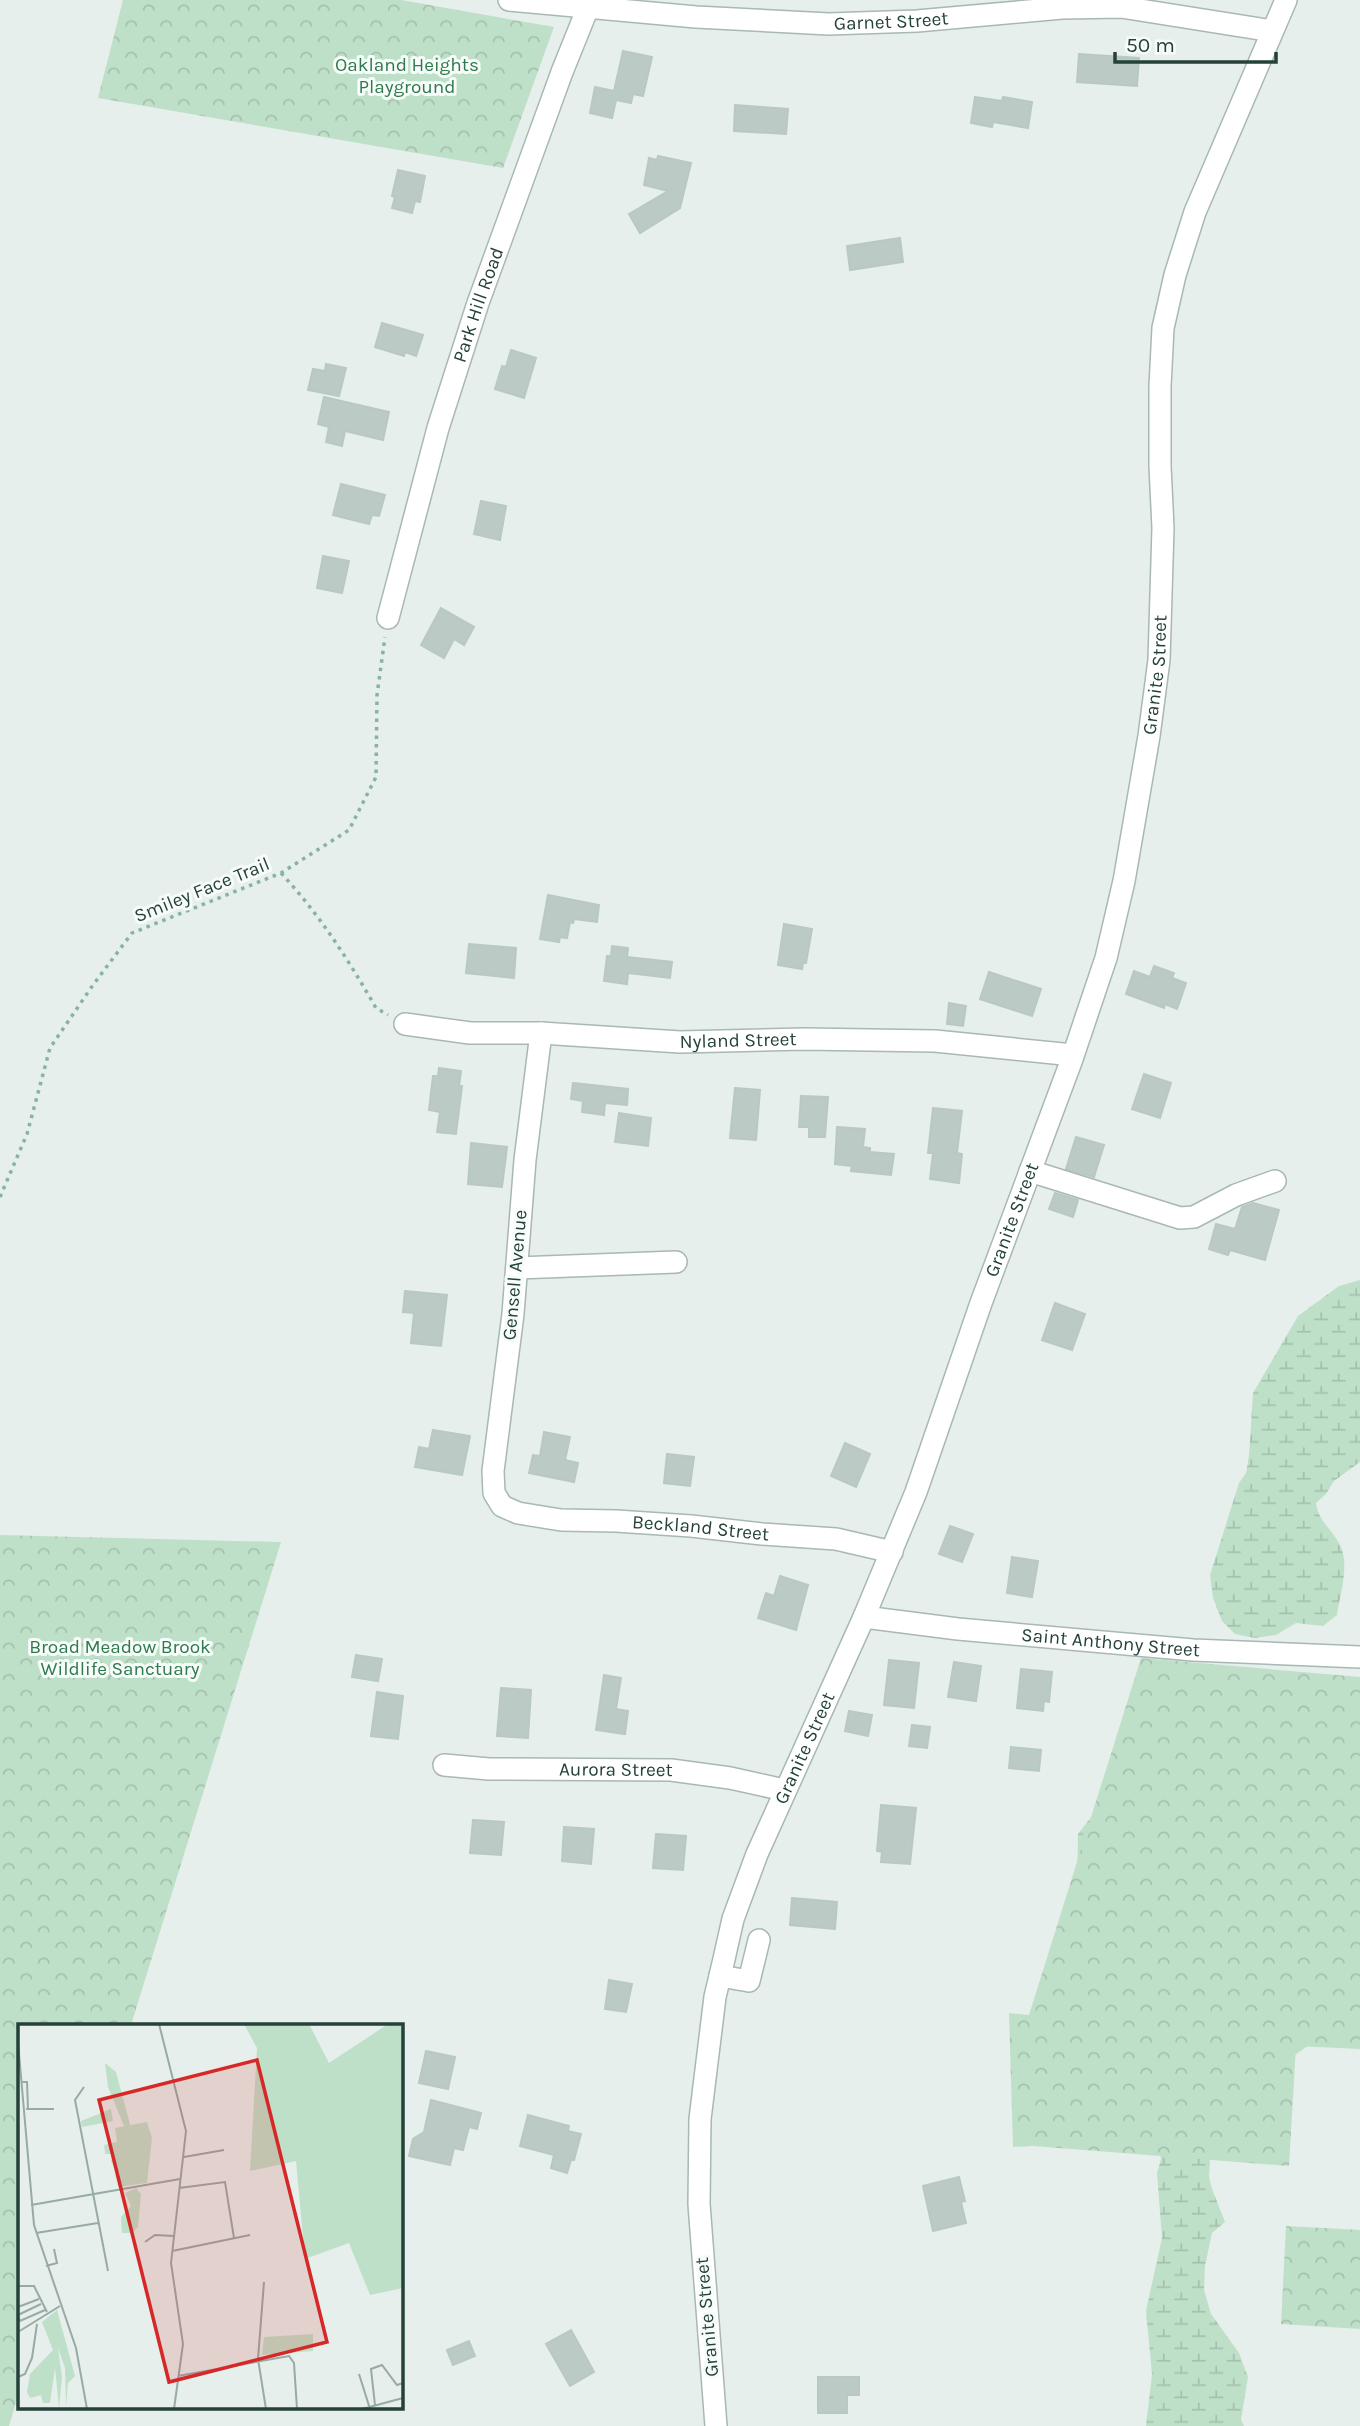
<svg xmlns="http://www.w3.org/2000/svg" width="1360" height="2426" font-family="Karla,sans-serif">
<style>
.wetland{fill:url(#wetland-marsh)}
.park{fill:url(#park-crowns)}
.building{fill:#bbcac4;stroke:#b8c9c2;stroke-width:2}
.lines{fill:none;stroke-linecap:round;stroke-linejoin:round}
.minor-casing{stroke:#a8b8b2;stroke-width:24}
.path{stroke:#86b3a5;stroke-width:3.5;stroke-dasharray:3.5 5;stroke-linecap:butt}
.minor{stroke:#fff;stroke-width:21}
.labels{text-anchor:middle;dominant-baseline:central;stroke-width:6;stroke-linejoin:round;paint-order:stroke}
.street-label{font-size:19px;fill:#24423a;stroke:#f7fbf9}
.park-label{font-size:19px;fill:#2d7a4b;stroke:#f7fbf9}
.inset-road{fill:none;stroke:#98aaa4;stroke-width:2}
.view{fill:#d62828;fill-opacity:0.15;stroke:#d62828;stroke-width:3.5}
.inset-edge{fill:none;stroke:#24423a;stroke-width:3.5}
</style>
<defs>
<pattern id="wetland-marsh" width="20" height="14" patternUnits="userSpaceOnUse" patternTransform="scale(1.75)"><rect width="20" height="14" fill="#bfe0c8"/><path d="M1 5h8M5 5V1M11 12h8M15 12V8" fill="none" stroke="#a4c1ad"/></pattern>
<pattern id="park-crowns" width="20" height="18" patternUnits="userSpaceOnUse" patternTransform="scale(1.75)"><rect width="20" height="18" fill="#bfe0c8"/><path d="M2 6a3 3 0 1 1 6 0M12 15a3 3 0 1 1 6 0" fill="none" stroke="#a4c1ad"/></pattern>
</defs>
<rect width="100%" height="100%" fill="#e6efeb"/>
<g class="wetland">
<path d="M1360 1280V1462L1334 1481 1326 1494 1316 1503C1318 1521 1332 1529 1340 1545 1350 1564 1340 1595 1337 1615L1323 1626 1296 1623 1276 1635 1255 1638 1235 1634 1222 1621 1213 1598 1210 1575 1239 1483 1246 1473 1249 1456 1253 1393 1298 1316 1339 1286Z"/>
<path d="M1360 1753 1326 2028 1305 2048 1238 2094 1210 2160 1209 2177 1212 2189 1225 2222 1212 2233 1205 2266 1204 2290 1211 2314 1239 2353 1248 2377 1241 2420 1244 2426H1146L1152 2374 1146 2311 1162 2238 1157 2173 1161 2159 1158 2134 1077 1901 1078 1834 1102 1803Z"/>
</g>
<g class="park">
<path d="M123 0H401L554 27 503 168 98 98Z"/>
<path d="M0 1535 281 1542 131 2025H19V2392L9 2426H0Z"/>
<path d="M1141 1658 1360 1677V2049L1296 2046 1289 2166 1033 2146 1013 2147 1009 2013 1029 2015Z"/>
<path d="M1286 2226 1360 2230V2329L1281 2324Z"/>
</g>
<g class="building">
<path d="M623 51 652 57 643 96 633 94 631 103 616 100 612 118 590 113 595 87 614 91Z"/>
<path d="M1079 54 1139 58 1137 86 1077 82Z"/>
<path d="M975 97 1002 101 1003 97 1032 102 1028 128 993 122 992 127 971 123Z"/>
<path d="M735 105 788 109 786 134 734 131Z"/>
<path d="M658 156 691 163 680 208 640 233 629 214 668 191 644 185 649 158 657 160Z"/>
<path d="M398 170 425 176 420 202 415 201 412 213 392 208 395 197 392 196Z"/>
<path d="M900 238 903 262 850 270 847 246Z"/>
<path d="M382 323 423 335 416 356 405 352 404 356 375 347Z"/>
<path d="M511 350 536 358 524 398 495 389 502 366 506 367Z"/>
<path d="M326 364 346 368 339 396 308 390 313 369 325 371Z"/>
<path d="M324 397 389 412 383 440 345 431 342 446 326 442 329 427 318 424Z"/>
<path d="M341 484 385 495 379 516 372 515 369 524 333 515Z"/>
<path d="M481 501 506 506 500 540 474 534Z"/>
<path d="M323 556 349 561 342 593 317 588Z"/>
<path d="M441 608 474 627 464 645 454 639 444 658 421 645Z"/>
<path d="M548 895 599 905 597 922 574 919 573 923 570 922 567 938 560 937 559 942 540 939Z"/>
<path d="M784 924 812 929 806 963H803L802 969 778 965Z"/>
<path d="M469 944 516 948 514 978 466 973Z"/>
<path d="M612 946 628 948 627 957 672 962 670 978 628 973 627 984 604 981 607 956H611Z"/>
<path d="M1154 966 1174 973 1172 978 1186 983 1177 1009 1165 1004 1164 1008 1126 994 1134 971 1150 977Z"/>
<path d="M989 972 1041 989 1032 1016 980 999Z"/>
<path d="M949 1003 966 1006 963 1026 947 1024Z"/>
<path d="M439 1068 461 1071 459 1086H462L456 1134 437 1132 440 1112 429 1110 433 1076H438Z"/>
<path d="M1144 1074 1171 1083 1160 1118 1132 1109Z"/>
<path d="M573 1083 628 1089 627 1105 605 1103 604 1115 582 1112 583 1101 571 1099Z"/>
<path d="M735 1088 760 1090 756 1140 730 1138Z"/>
<path d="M801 1096 828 1097 825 1137H809V1127H799Z"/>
<path d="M933 1108 962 1111 957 1153 962 1154 959 1183 930 1179 933 1153H928Z"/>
<path d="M619 1113 651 1118 648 1146 615 1142Z"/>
<path d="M837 1127 865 1129 863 1147 870 1148V1152L894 1154 891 1175 851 1171 852 1166 835 1164Z"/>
<path d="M1076 1137 1104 1145 1094 1177 1066 1169Z"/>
<path d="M471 1143 507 1147 502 1187 468 1184Z"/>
<path d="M1055 1193 1078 1200 1073 1217 1049 1209Z"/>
<path d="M1253 1203 1279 1210 1265 1260 1230 1250 1228 1255 1209 1249 1216 1224 1235 1229 1242 1207Z"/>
<path d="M405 1291 447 1295 441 1346 411 1343 414 1313 403 1312Z"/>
<path d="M1055 1303 1085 1314 1072 1350 1042 1340Z"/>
<path d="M433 1430 470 1436 462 1475 415 1467 419 1447 429 1449Z"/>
<path d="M544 1432 570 1437 565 1460 578 1463 574 1482 529 1473 533 1455 540 1456Z"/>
<path d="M845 1443 870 1454 856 1487 831 1476Z"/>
<path d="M667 1454 694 1457 690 1486 664 1483Z"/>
<path d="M950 1526 973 1534 962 1562 939 1554Z"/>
<path d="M1012 1557 1038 1561 1032 1597 1007 1593Z"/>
<path d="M780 1576 808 1585 796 1630 758 1618 766 1593 774 1596Z"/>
<path d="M356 1655 382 1659 378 1681 352 1677Z"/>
<path d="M889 1660 919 1663 914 1708 884 1705Z"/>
<path d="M954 1662 981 1666 976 1701 948 1697Z"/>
<path d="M1021 1669 1052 1672 1049 1702 1044 1701 1043 1711 1017 1708Z"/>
<path d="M604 1675 621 1678 616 1709 628 1711 625 1734 596 1730Z"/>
<path d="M501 1688 531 1690 528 1738 497 1736Z"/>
<path d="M377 1692 403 1696 398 1739 371 1736Z"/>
<path d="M849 1711 872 1715 868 1736 845 1731Z"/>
<path d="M912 1725 930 1727 927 1748 909 1746Z"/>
<path d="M1011 1747 1041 1750 1039 1771 1009 1768Z"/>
<path d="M881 1805 916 1808 910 1864 881 1862 882 1852 877 1851Z"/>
<path d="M473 1820 504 1822 501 1855 470 1853Z"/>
<path d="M564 1827 594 1829 591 1864 562 1861Z"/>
<path d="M656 1834 686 1836 683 1870 653 1868Z"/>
<path d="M792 1898 837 1902 835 1929 790 1925Z"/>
<path d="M609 1980 632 1984 626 2012 605 2009Z"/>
<path d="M426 2051 455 2057 448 2089 419 2083Z"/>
<path d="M431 2100 481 2113 477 2129 469 2127 463 2150 454 2148 450 2165 409 2156 413 2139 424 2132Z"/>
<path d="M528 2115 569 2126 568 2131 581 2134 574 2160H571L567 2173 551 2168 554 2155 520 2146Z"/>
<path d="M959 2177 965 2201 961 2202 966 2223 933 2231 923 2186Z"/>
<path d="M571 2330 594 2372 570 2386 546 2344Z"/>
<path d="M469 2341 475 2356 453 2365 447 2350Z"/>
<path d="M818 2377H859V2395H847V2413H818Z"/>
</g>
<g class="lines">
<defs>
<g id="minor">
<path id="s1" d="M509 0 696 17 829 24 917 21 1062 8 1121 7 1272 31"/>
<path id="s2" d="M388 618 438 428 478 303 562 72 591 0"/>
<path id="s3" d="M405 1024 470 1033H541L680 1042 804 1039 935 1041 1073 1055"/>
<path id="s4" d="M541 1033 525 1160 513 1314 493 1471 494 1493 502 1506 518 1513 561 1520 616 1521 691 1526 762 1534 836 1539 892 1552"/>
<path d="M1030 1171 1180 1218 1194 1217 1236 1195 1275 1181"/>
<path d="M517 1268 676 1262"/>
<path id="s5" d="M864 1617 958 1629 1193 1650 1360 1657"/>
<path id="s6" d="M444 1765 489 1769 671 1770 730 1778 784 1790"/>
<path d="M720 1976 749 1981 759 1940"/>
<path id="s7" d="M716 2426 699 2204 700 2119 715 1997 724 1959 733 1919 757 1854 864 1617 916 1492 981 1303 1072 1059 1106 958 1124 881 1149 736 1159 660 1163 528 1160 466V386L1163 328 1175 275 1195 212 1286 0"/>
</g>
</defs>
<use href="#minor" class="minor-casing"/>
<g class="path">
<path d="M281 873C319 914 348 959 376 1008L388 1015"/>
<path d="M0 1197 27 1134 50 1048 93 985 132 933 281 873 349 830 376 777 377 695 385 637"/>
</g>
<use href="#minor" class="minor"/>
</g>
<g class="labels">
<g class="street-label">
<text stroke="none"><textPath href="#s1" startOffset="383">Garnet Street</textPath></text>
<text stroke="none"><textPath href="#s2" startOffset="326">Park Hill Road</textPath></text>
<text stroke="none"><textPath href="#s7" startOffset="1830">Granite Street</textPath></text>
<text transform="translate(202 890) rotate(-22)">Smiley Face Trail</text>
<text stroke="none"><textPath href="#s3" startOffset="334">Nyland Street</textPath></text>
<text stroke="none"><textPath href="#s7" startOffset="1264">Granite Street</textPath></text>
<text transform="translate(515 1275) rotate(-85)">Gensell Avenue</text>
<text stroke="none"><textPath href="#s4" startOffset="679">Beckland Street</textPath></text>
<text stroke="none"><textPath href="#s5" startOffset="248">Saint Anthony Street</textPath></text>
<text stroke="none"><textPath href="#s7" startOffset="696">Granite Street</textPath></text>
<text stroke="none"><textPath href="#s6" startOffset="172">Aurora Street</textPath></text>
<text transform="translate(707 2317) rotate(-95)">Granite Street</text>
</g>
<g class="park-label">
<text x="407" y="65">Oakland Heights<tspan x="407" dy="22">Playground</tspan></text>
<text x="120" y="1647">Broad Meadow Brook<tspan x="120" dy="22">Wildlife Sanctuary</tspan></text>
</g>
</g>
<g transform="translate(18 2024)">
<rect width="385" height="385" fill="#e6efeb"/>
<path d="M87 39 98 48 113 104 131 136 101 154 93 137 106 102 90 63ZM118 164 123 170 120 203 114 209H104L103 193 113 182 107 169ZM39 286 57 352 50 359 48 382 47 344 40 324 44 353 41 384 37 344 32 379H25L23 371 12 374 9 368 12 350 35 326 24 298Z" fill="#bfe0c8"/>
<path d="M226 0H291L311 39 370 0H385V264L352 271 331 219 287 235 278 137 232 147 239 24ZM93 85 95 97 64 103 63 97ZM129 98 134 114 129 159 100 163 93 130H87L86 121 99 118 97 104ZM295 310V327L244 331 246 313Z" fill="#bfe0c8"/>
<path class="inset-road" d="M141 0 168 107 153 239 165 320 156 385M0 18 16 201 58 324 69 385M3 58H9L10 85M66 63 57 76 90 247M8 85H36M166 133 206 126M161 164 207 158 216 214M13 181 162 155M18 209 80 199M127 218 137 211 156 212M154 227 232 211M28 242 39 239 36 225M246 258 240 335 248 385M0 262H16L29 288M0 283 21 275M0 291 23 280M0 292 2 297 27 286M0 308 42 282M341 350 352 385M160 352 271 332 276 339 279 385M0 353 7 350 14 334 19 300M357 381 353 345 364 341 379 361 385 359M344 385 385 374"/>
<path class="view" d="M239 36 309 318 151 358 81 76Z"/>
<rect width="385" height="385" class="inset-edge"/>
</g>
<path d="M1115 52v10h161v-10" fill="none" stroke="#24423a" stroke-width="3.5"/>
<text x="1126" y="52" font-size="21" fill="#24423a" stroke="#f7fbf9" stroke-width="5" paint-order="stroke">50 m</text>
</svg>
